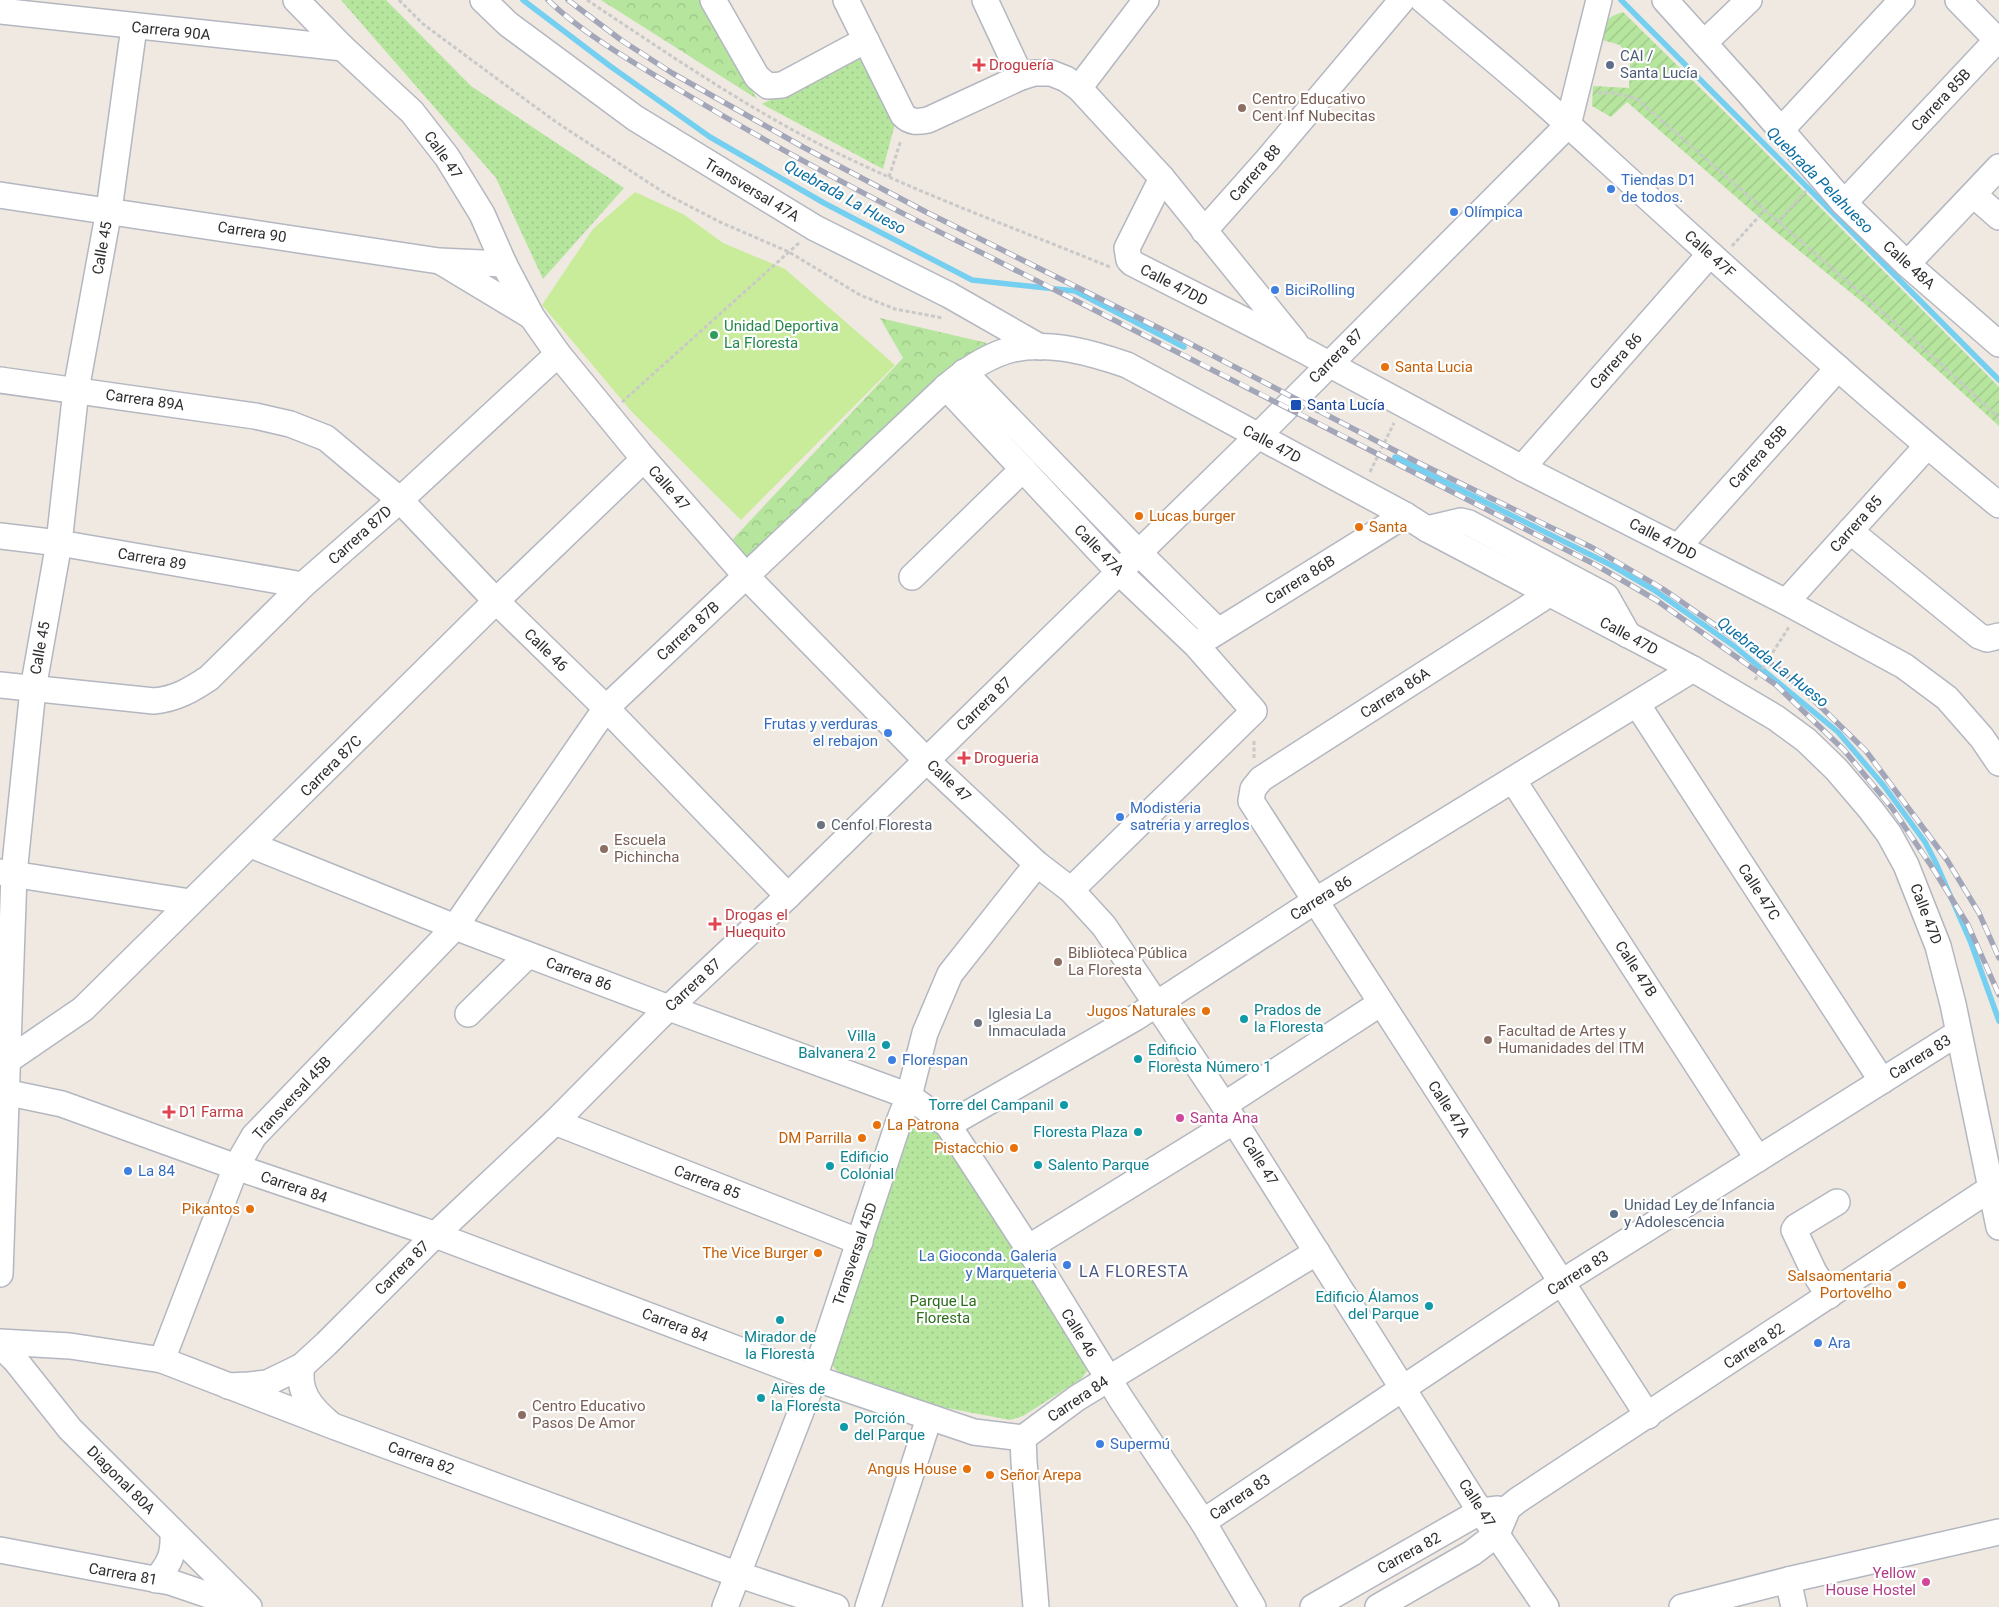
<svg xmlns="http://www.w3.org/2000/svg" width="1999" height="1607" font-family="Roboto,sans-serif">
<style>
.grass{fill:url(#grass-dots)}
.forest{fill:url(#forest-crowns)}
.garden{fill:url(#garden-furrows)}
.pitch{fill:#c9ec9a}
.lines{fill:none;stroke-linecap:round;stroke-linejoin:round}
.stream{stroke:#75cff0;stroke-width:5.5}
.minor-casing{stroke:#b4b7c1;stroke-width:28}
.path{stroke:#c9c9c9;stroke-width:3;stroke-dasharray:4 2.5;stroke-linecap:butt}
.minor{stroke:#fff;stroke-width:25}
.rail-casing{stroke:#a3a6b8;stroke-width:5.5}
.rail{stroke:#fff;stroke-width:4;stroke-dasharray:11;stroke-linecap:butt}
.health-dot{fill:#e0444e;stroke:#fff;stroke-width:2}
.service-dot{fill:#5c6f8a;stroke:#fff;stroke-width:2}
.education-dot{fill:#8d6e63;stroke:#fff;stroke-width:2}
.shop-dot{fill:#3f7fe0;stroke:#fff;stroke-width:2}
.leisure-dot{fill:#2e9e5b;stroke:#fff;stroke-width:2}
.food-dot{fill:#e8710a;stroke:#fff;stroke-width:2}
.transit-dot{fill:#1a4fb4;stroke:#fff;stroke-width:2}
.worship-dot{fill:#6b7280;stroke:#fff;stroke-width:2}
.culture-dot{fill:#0f9aa8;stroke:#fff;stroke-width:2}
.hotel-dot{fill:#d1479c;stroke:#fff;stroke-width:2}
.labels{text-anchor:middle;dominant-baseline:central;stroke-width:4.5;stroke-linejoin:round;paint-order:stroke}
.street-label{font-size:15px;fill:#2e2e2e;stroke:#fff}
.service-label{font-size:15px;fill:#4e5e75;stroke:#fff;text-anchor:start}
.health-label{font-size:15px;fill:#be3a42;stroke:#fff;text-anchor:start}
.education-label{font-size:15px;fill:#785e54;stroke:#fff;text-anchor:start}
.shop-label{font-size:15px;fill:#366cbe;stroke:#fff;text-anchor:start}
.leisure-label{font-size:15px;fill:#27864d;stroke:#fff;text-anchor:start}
.food-label{font-size:15px;fill:#c56008;stroke:#fff;text-anchor:end}
.transit-label{font-size:15px;fill:#164399;stroke:#fff;text-anchor:start}
.worship-label{font-size:15px;fill:#5b616d;stroke:#fff;text-anchor:start}
.culture-label{font-size:15px;fill:#0d838f;stroke:#fff;text-anchor:start}
.hotel-label{font-size:15px;fill:#b23c85;stroke:#fff;text-anchor:start}
.park-label{font-size:15px;fill:#2c6e1b;stroke:#fff}
.water-label{font-size:16px;font-style:italic;fill:#0d6fa3;stroke:#fff}
.neighbourhood-label{font-size:16px;letter-spacing:1px;fill:#4d5680;stroke:#fff}
</style>
<defs>
<pattern id="grass-dots" width="8" height="8" patternUnits="userSpaceOnUse" patternTransform="scale(1.25)"><rect width="8" height="8" fill="#b6e59e"/><path d="M2 2h.1M6 6h.1" fill="none" stroke="#9dc588" stroke-width="1.8" stroke-linecap="round"/></pattern>
<pattern id="forest-crowns" width="20" height="18" patternUnits="userSpaceOnUse" patternTransform="scale(1.25)"><rect width="20" height="18" fill="#b6e59e"/><path d="M2 6a3 3 0 1 1 6 0M12 15a3 3 0 1 1 6 0" fill="none" stroke="#9dc588"/></pattern>
<pattern id="garden-furrows" width="10" height="10" patternUnits="userSpaceOnUse" patternTransform="scale(1.25)"><rect width="10" height="10" fill="#b6e59e"/><path d="M-1 1l2-2M0 10L10 0M9 11l2-2" fill="none" stroke="#9dc588"/></pattern>
</defs>
<rect width="100%" height="100%" fill="#efe9e1"/>
<g class="grass">
<path d="M341 0H386L471 86 624 188 543 279 496 178Z"/>
<path d="M862 53 896 120 883 169 762 104Z"/>
<path d="M918 1113 930 1117 1086 1360 1087 1371 1081 1379 1023 1416 1010 1420 926 1404 845 1378 834 1368 828 1352 901 1158 896 1144 908 1120Z"/>
</g>
<g class="forest">
<path d="M601 0H702L757 99Z"/>
<path d="M880 318 987 343 749 561 733 539 903 358Z"/>
</g>
<path class="garden" d="M1623 12 1747 134 1999 387V426L1866 305 1775 231 1627 102 1611 117 1592 106 1593 86 1629 88 1630 60 1620 45 1602 40C1603 23 1606 17 1623 12Z"/>
<path class="pitch" d="M635 192 683 214 723 243 785 269 895 365 741 520 632 412 542 305 593 229Z"/>
<g class="lines">
<g class="stream">
<path d="M523 0 610 66 710 137 824 203 972 280 1075 291 1184 347"/>
<path d="M1621 0 1999 380"/>
<path d="M1395 457 1611 565 1654 590 1734 646 1838 732 1884 786 1925 842 1936 863 1971 943 1999 1021"/>
</g>
<defs>
<g id="minor">
<path d="M296 0 343 48 412 112 447 157 482 214 504 264 532 317 558 354 644 459 746 576 926 760 1037 864 1071 890 1104 926 1224 1105 1473 1500 1546 1607"/>
<path d="M483 0 508 24 635 118 815 228 949 295 1040 347"/>
<path d="M713 0 757 77 768 86 782 85 866 40"/>
<path d="M846 0 903 115C911 123 918 122 928 120L1021 77 1034 73H1051L1066 79 1079 88 1162 178 1295 342"/>
<path d="M985 0 1021 77"/>
<path d="M1423 0C1466 37 1510 72 1552 110 1699 244 1845 379 1999 505"/>
<path d="M1665 0 1748 92 1844 203 1907 264 1999 344"/>
<path d="M1958 0 1999 42"/>
<path d="M0 11 343 48"/>
<path d="M1704 43 1749 0"/>
<path d="M1079 88 1146 0"/>
<path d="M1781 130 1902 0"/>
<path d="M1162 178 1127 248 1129 260 1132 263 1301 349 1522 468 1786 602 1904 666 1947 698 1982 738 1999 763"/>
<path d="M0 195 439 261 504 264"/>
<path d="M1974 195 1999 217"/>
<path d="M1844 203 1997 40"/>
<path d="M1204 231 1268 159 1402 0"/>
<path d="M443 263 531 316"/>
<path d="M1907 264 1999 167"/>
<path d="M964 372 1138 552 1218 631"/>
<path d="M0 380 255 416 290 424 326 438 400 500 496 601 606 708 788 896"/>
<path d="M946 387 1119 572 1196 645 1254 711 1071 890"/>
<path d="M1522 468 1710 254"/>
<path d="M1427 529 1461 521 1469 523 1606 596 1628 635"/>
<path d="M1850 531 1979 636 1987 639 1999 636"/>
<path d="M0 536 59 543 303 585"/>
<path d="M1678 547 1838 368"/>
<path d="M912 577 1023 469"/>
<path d="M1549 594 1261 779 1253 789 1251 801 1648 1416"/>
<path d="M1786 602 1927 446"/>
<path d="M1204 640 1405 515"/>
<path d="M0 685 154 701C176 699 191 690 209 678L303 585 400 500 558 354"/>
<path d="M1637 704 1882 1081"/>
<path d="M1513 780 1758 1159"/>
<path d="M251 845 455 927 669 1008 909 1096 948 1125 1028 1248 1121 1399 1203 1522 1253 1607"/>
<path d="M0 872 190 902"/>
<path d="M468 1014 528 955"/>
<path d="M7 1061 83 1009 496 601 644 459"/>
<path d="M0 1091 62 1104 236 1167 422 1230 814 1378 974 1432 1023 1438 1077 1398 1317 1252"/>
<path d="M1224 1105 1381 1003"/>
<path d="M555 1122 860 1242"/>
<path d="M948 1125 1135 1018 1315 901 1693 669"/>
<path d="M1028 1248 1234 1121"/>
<path d="M0 1274 14 874 33 689 59 543 76 390 109 210 134 27"/>
<path d="M1829 1296 1814 1272 1794 1230 1796 1227 1837 1202"/>
<path d="M0 1342 70 1346 162 1360 333 1426 722 1569 836 1607"/>
<path d="M0 1345 16 1361 70 1429 249 1607"/>
<path d="M162 1360 236 1167 254 1136 455 927 606 708 946 387C965 371 988 355 1013 349 1051 341 1092 353 1127 365L1405 515 1427 529 1693 669 1776 718 1806 740 1836 769 1871 810 1889 834 1906 865 1938 946 1953 1004 1999 1227"/>
<path d="M302 1366C297 1391 310 1407 329 1423"/>
<path d="M228 1386 249 1385 267 1383 302 1366 326 1344 435 1235 555 1122 658 1018 788 896 1258 436 1568 125 1599 0"/>
<path d="M1023 1438 1024 1462 1036 1607"/>
<path d="M1203 1522 1562 1282 1958 1033"/>
<path d="M0 1550 170 1582 244 1607"/>
<path d="M156 1580C170 1563 174 1555 173 1532"/>
<path d="M1788 1580 1794 1607"/>
<path d="M725 1607 814 1378 898 1124 909 1096 925 1033 950 974 1037 864"/>
<path d="M868 1607 929 1418"/>
<path d="M1313 1607 1481 1511 1498 1509"/>
<path d="M1378 1607 1472 1553 1497 1534 1508 1508 1518 1500 1999 1183"/>
<path d="M1682 1607 1788 1580 1999 1532"/>
</g>
</defs>
<use href="#minor" class="minor-casing"/>
<g class="path">
<path d="M399 0 423 24 515 92 556 122 666 194 720 222 789 252 860 295 895 309 943 318"/>
<path d="M587 0C664 51 742 105 825 147 917 193 1015 228 1110 267"/>
<path d="M1598 93H1614L1637 99 1917 342 1999 418"/>
<path d="M889 177 901 140"/>
<path d="M1778 222 1806 191"/>
<path d="M1732 246 1765 210"/>
<path d="M622 402 800 242"/>
<path d="M1370 472 1394 423"/>
<path d="M1755 680 1789 627"/>
<path d="M1254 758V741"/>
</g>
<use href="#minor" class="minor"/>
<defs>
<g id="rail">
<path d="M548 0C584 35 638 65 681 91 779 150 880 203 982 253 1187 356 1391 461 1596 565L1656 600 1776 685 1844 750 1892 808 1932 867 1968 925 1999 995"/>
<path d="M568 0 621 40 672 73 803 147 926 212 1185 341 1415 461 1593 548 1663 589 1783 672 1822 708 1866 751 1947 860 1979 913 1999 958"/>
</g>
</defs>
<use href="#rail" class="rail-casing"/>
<use href="#rail" class="rail"/>
</g>
<g class="health-dot">
<path d="M976.5 57.5h5v5h5v5h-5v5h-5v-5h-5v-5h5z"/>
<path d="M961.5 750.5h5v5h5v5h-5v5h-5v-5h-5v-5h5z"/>
<path d="M712.5 916.5h5v5h5v5h-5v5h-5v-5h-5v-5h5z"/>
<path d="M166.5 1104.5h5v5h5v5h-5v5h-5v-5h-5v-5h5z"/>
</g>
<g class="service-dot">
<circle cx="1610" cy="65" r="5"/>
<circle cx="1614" cy="1214" r="5"/>
</g>
<g class="education-dot">
<circle cx="1242" cy="108" r="5"/>
<circle cx="604" cy="849" r="5"/>
<circle cx="1058" cy="962" r="5"/>
<circle cx="1488" cy="1040" r="5"/>
<circle cx="522" cy="1415" r="5"/>
</g>
<g class="shop-dot">
<circle cx="1611" cy="189" r="5"/>
<circle cx="1454" cy="212" r="5"/>
<circle cx="1275" cy="290" r="5"/>
<circle cx="888" cy="733" r="5"/>
<circle cx="1120" cy="817" r="5"/>
<circle cx="892" cy="1060" r="5"/>
<circle cx="128" cy="1171" r="5"/>
<circle cx="1067" cy="1265" r="5"/>
<circle cx="1818" cy="1343" r="5"/>
<circle cx="1100" cy="1444" r="5"/>
</g>
<circle class="leisure-dot" cx="714" cy="335" r="5"/>
<g class="food-dot">
<circle cx="1385" cy="367" r="5"/>
<circle cx="1139" cy="516" r="5"/>
<circle cx="1359" cy="527" r="5"/>
<circle cx="1206" cy="1011" r="5"/>
<circle cx="877" cy="1125" r="5"/>
<circle cx="862" cy="1138" r="5"/>
<circle cx="1014" cy="1148" r="5"/>
<circle cx="250" cy="1209" r="5"/>
<circle cx="818" cy="1253" r="5"/>
<circle cx="1902" cy="1285" r="5"/>
<circle cx="967" cy="1469" r="5"/>
<circle cx="990" cy="1475" r="5"/>
</g>
<rect class="transit-dot" x="1290" y="399" width="12" height="12" rx="2.5"/>
<g class="worship-dot">
<circle cx="821" cy="825" r="5"/>
<circle cx="978" cy="1023" r="5"/>
</g>
<g class="culture-dot">
<circle cx="1244" cy="1019" r="5"/>
<circle cx="886" cy="1045" r="5"/>
<circle cx="1138" cy="1059" r="5"/>
<circle cx="1064" cy="1105" r="5"/>
<circle cx="1138" cy="1132" r="5"/>
<circle cx="1038" cy="1165" r="5"/>
<circle cx="830" cy="1166" r="5"/>
<circle cx="1429" cy="1306" r="5"/>
<circle cx="780" cy="1320" r="5"/>
<circle cx="761" cy="1398" r="5"/>
<circle cx="844" cy="1427" r="5"/>
</g>
<g class="hotel-dot">
<circle cx="1180" cy="1118" r="5"/>
<circle cx="1926" cy="1582" r="5"/>
</g>
<g class="labels">
<g class="street-label">
<text transform="translate(171 31) rotate(6)">Carrera 90A</text>
<text transform="translate(1941 100) rotate(-47)">Carrera 85B</text>
<text transform="translate(443 155) rotate(55)">Calle 47</text>
<text transform="translate(1255 173) rotate(-49)">Carrera 88</text>
<text transform="translate(752 190) rotate(31)">Transversal 47A</text>
<text transform="translate(252 232) rotate(9)">Carrera 90</text>
<text transform="translate(102 248) rotate(-80)">Calle 45</text>
<text transform="translate(1710 254) rotate(42)">Calle 47F</text>
<text transform="translate(1909 265) rotate(42)">Calle 48A</text>
<text transform="translate(1174 285) rotate(27)">Calle 47DD</text>
<text transform="translate(1336 356) rotate(-45)">Carrera 87</text>
<text transform="translate(1616 361) rotate(-48)">Carrera 86</text>
<text transform="translate(145 400) rotate(8)">Carrera 89A</text>
<text transform="translate(1272 444) rotate(28)">Calle 47D</text>
<text transform="translate(1758 457) rotate(-48)">Carrera 85B</text>
<text transform="translate(669 488) rotate(49)">Calle 47</text>
<text transform="translate(1856 524) rotate(-48)">Carrera 85</text>
<text transform="translate(360 535) rotate(-42)">Carrera 87D</text>
<text transform="translate(1663 539) rotate(27)">Calle 47DD</text>
<text transform="translate(1099 550) rotate(46)">Calle 47A</text>
<text transform="translate(152 559) rotate(10)">Carrera 89</text>
<text transform="translate(1300 580) rotate(-32)">Carrera 86B</text>
<text transform="translate(688 631) rotate(-43)">Carrera 87B</text>
<text transform="translate(1629 636) rotate(28)">Calle 47D</text>
<text transform="translate(40 648) rotate(-80)">Calle 45</text>
<text transform="translate(546 650) rotate(44)">Calle 46</text>
<text transform="translate(1395 693) rotate(-33)">Carrera 86A</text>
<text transform="translate(984 704) rotate(-44)">Carrera 87</text>
<text transform="translate(331 766) rotate(-45)">Carrera 87C</text>
<text transform="translate(949 781) rotate(43)">Calle 47</text>
<text transform="translate(1759 892) rotate(57)">Calle 47C</text>
<text transform="translate(1321 898) rotate(-32)">Carrera 86</text>
<text transform="translate(1926 914) rotate(69)">Calle 47D</text>
<text transform="translate(1636 969) rotate(57)">Calle 47B</text>
<text transform="translate(579 974) rotate(21)">Carrera 86</text>
<text transform="translate(693 985) rotate(-43)">Carrera 87</text>
<text transform="translate(1920 1057) rotate(-32)">Carrera 83</text>
<text transform="translate(292 1098) rotate(-47)">Transversal 45B</text>
<text transform="translate(1449 1109) rotate(57)">Calle 47A</text>
<text transform="translate(1260 1161) rotate(58)">Calle 47</text>
<text transform="translate(707 1182) rotate(21)">Carrera 85</text>
<text transform="translate(294 1187) rotate(19)">Carrera 84</text>
<text transform="translate(855 1254) rotate(-71)">Transversal 45D</text>
<text transform="translate(402 1268) rotate(-45)">Carrera 87</text>
<text transform="translate(1578 1273) rotate(-33)">Carrera 83</text>
<text transform="translate(675 1325) rotate(21)">Carrera 84</text>
<text transform="translate(1079 1333) rotate(58)">Calle 46</text>
<text transform="translate(1754 1346) rotate(-34)">Carrera 82</text>
<text transform="translate(1078 1399) rotate(-34)">Carrera 84</text>
<text transform="translate(421 1458) rotate(20)">Carrera 82</text>
<text transform="translate(121 1480) rotate(45)">Diagonal 80A</text>
<text transform="translate(1240 1497) rotate(-34)">Carrera 83</text>
<text transform="translate(1477 1503) rotate(57)">Calle 47</text>
<text transform="translate(1409 1553) rotate(-29)">Carrera 82</text>
<text transform="translate(123 1574) rotate(10)">Carrera 81</text>
</g>
<g class="service-label">
<text x="1620" y="56">CAI /<tspan x="1620" dy="17">Santa Lucía</tspan></text>
<text x="1624" y="1205">Unidad Ley de Infancia<tspan x="1624" dy="17">y Adolescencia</tspan></text>
</g>
<g class="health-label">
<text x="989" y="65">Droguería</text>
<text x="974" y="758">Drogueria</text>
<text x="725" y="915">Drogas el<tspan x="725" dy="17">Huequito</tspan></text>
<text x="179" y="1112">D1 Farma</text>
</g>
<g class="education-label">
<text x="1252" y="99">Centro Educativo<tspan x="1252" dy="17">Cent Inf Nubecitas</tspan></text>
<text x="614" y="840">Escuela<tspan x="614" dy="17">Pichincha</tspan></text>
<text x="1068" y="953">Biblioteca Pública<tspan x="1068" dy="17">La Floresta</tspan></text>
<text x="1498" y="1031">Facultad de Artes y<tspan x="1498" dy="17">Humanidades del ITM</tspan></text>
<text x="532" y="1406">Centro Educativo<tspan x="532" dy="17">Pasos De Amor</tspan></text>
</g>
<g class="shop-label">
<text x="1621" y="180">Tiendas D1<tspan x="1621" dy="17">de todos.</tspan></text>
<text x="1464" y="212">Olímpica</text>
<text x="1285" y="290">BiciRolling</text>
<text x="878" y="724" text-anchor="end">Frutas y verduras<tspan x="878" dy="17">el rebajon</tspan></text>
<text x="1130" y="808">Modisteria<tspan x="1130" dy="17">satreria y arreglos</tspan></text>
<text x="902" y="1060">Florespan</text>
<text x="138" y="1171">La 84</text>
<text x="1057" y="1256" text-anchor="end">La Gioconda. Galeria<tspan x="1057" dy="17">y Marqueteria</tspan></text>
<text x="1828" y="1343">Ara</text>
<text x="1110" y="1444">Supermú</text>
</g>
<g class="leisure-label">
<text x="724" y="326">Unidad Deportiva<tspan x="724" dy="17">La Floresta</tspan></text>
</g>
<g class="food-label">
<text x="1395" y="367" text-anchor="start">Santa Lucia</text>
<text x="1149" y="516" text-anchor="start">Lucas burger</text>
<text x="1369" y="527" text-anchor="start">Santa</text>
<text x="1196" y="1011">Jugos Naturales</text>
<text x="887" y="1125" text-anchor="start">La Patrona</text>
<text x="852" y="1138">DM Parrilla</text>
<text x="1004" y="1148">Pistacchio</text>
<text x="240" y="1209">Pikantos</text>
<text x="808" y="1253">The Vice Burger</text>
<text x="1892" y="1276">Salsaomentaria<tspan x="1892" dy="17">Portovelho</tspan></text>
<text x="957" y="1469">Angus House</text>
<text x="1000" y="1475" text-anchor="start">Señor Arepa</text>
</g>
<g class="transit-label">
<text x="1307" y="405">Santa Lucía</text>
</g>
<g class="worship-label">
<text x="831" y="825">Cenfol Floresta</text>
<text x="988" y="1014">Iglesia La<tspan x="988" dy="17">Inmaculada</tspan></text>
</g>
<g class="culture-label">
<text x="1254" y="1010">Prados de<tspan x="1254" dy="17">la Floresta</tspan></text>
<text x="876" y="1036" text-anchor="end">Villa<tspan x="876" dy="17">Balvanera 2</tspan></text>
<text x="1148" y="1050">Edificio<tspan x="1148" dy="17">Floresta Número 1</tspan></text>
<text x="1054" y="1105" text-anchor="end">Torre del Campanil</text>
<text x="1128" y="1132" text-anchor="end">Floresta Plaza</text>
<text x="840" y="1157">Edificio<tspan x="840" dy="17">Colonial</tspan></text>
<text x="1048" y="1165">Salento Parque</text>
<text x="1419" y="1297" text-anchor="end">Edificio Álamos<tspan x="1419" dy="17">del Parque</tspan></text>
<text x="780" y="1337" text-anchor="middle">Mirador de<tspan x="780" dy="17">la Floresta</tspan></text>
<text x="771" y="1389">Aires de<tspan x="771" dy="17">la Floresta</tspan></text>
<text x="854" y="1418">Porción<tspan x="854" dy="17">del Parque</tspan></text>
</g>
<g class="hotel-label">
<text x="1190" y="1118">Santa Ana</text>
<text x="1916" y="1573" text-anchor="end">Yellow<tspan x="1916" dy="17">House Hostel</tspan></text>
</g>
<g class="park-label">
<text x="943" y="1301">Parque La<tspan x="943" dy="17">Floresta</tspan></text>
</g>
<g class="water-label">
<text transform="translate(1820 180) rotate(45)">Quebrada Pelahueso</text>
<text transform="translate(845 197) rotate(29)">Quebrada La Hueso</text>
<text transform="translate(1773 662) rotate(38)">Quebrada La Hueso</text>
</g>
<g class="neighbourhood-label">
<text x="1134" y="1271">LA FLORESTA</text>
</g>
</g>
</svg>
